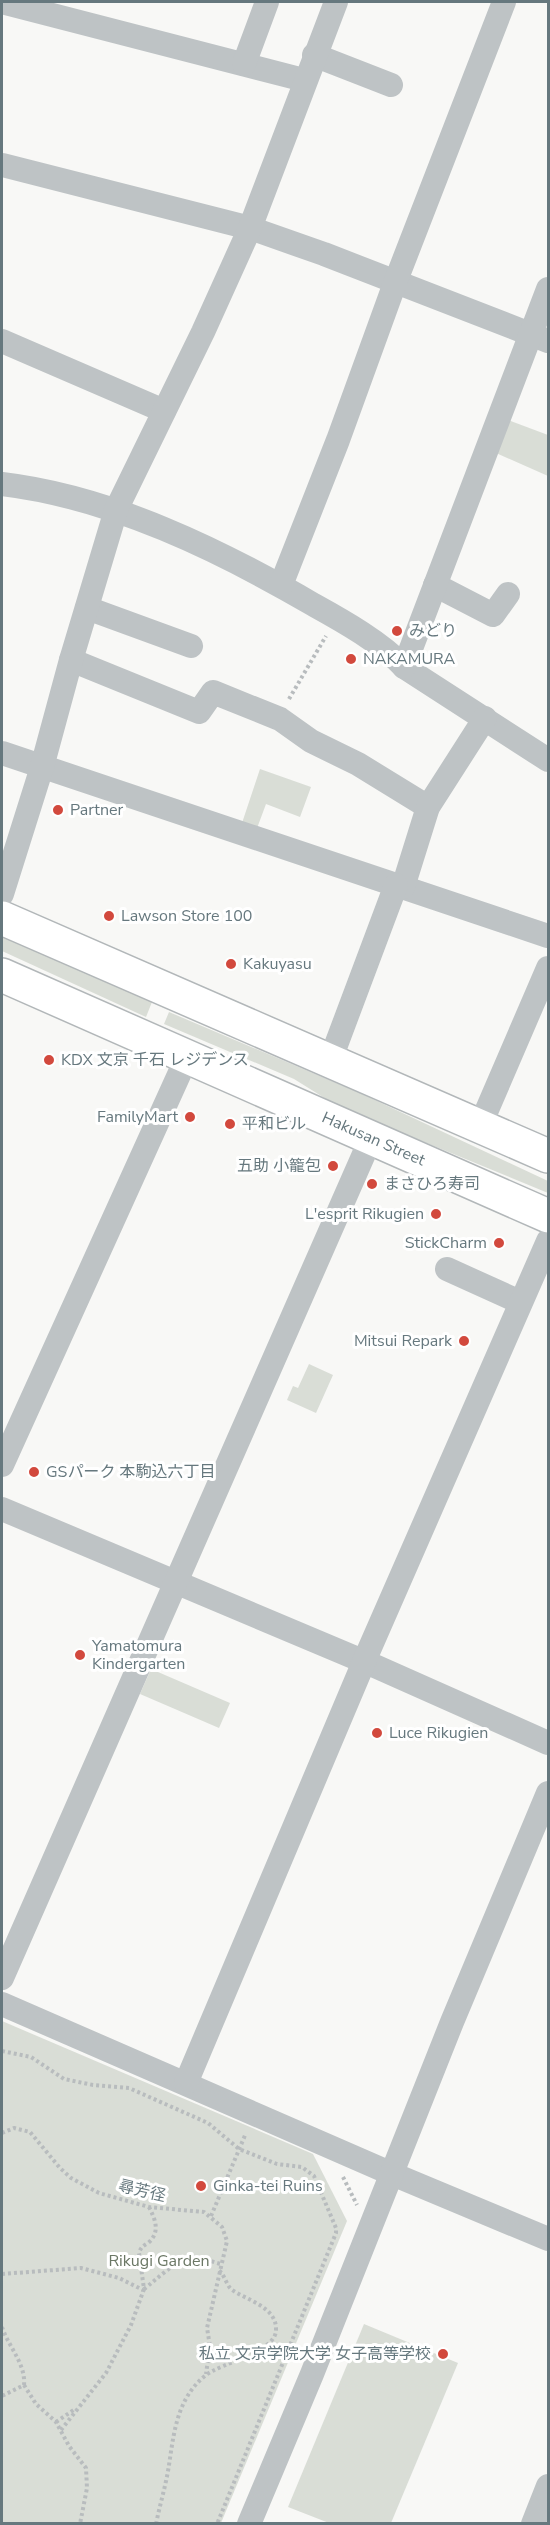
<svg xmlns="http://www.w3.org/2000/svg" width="550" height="2525" font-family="'Nunito Sans','Noto Sans JP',sans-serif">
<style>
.green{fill:#d9ddd6}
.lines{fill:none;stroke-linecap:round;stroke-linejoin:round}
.highway-casing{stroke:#b2b7b9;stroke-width:36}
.path{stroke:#b8bcbe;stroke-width:4;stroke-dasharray:3 3;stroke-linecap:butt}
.minor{stroke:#bec3c5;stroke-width:24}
.highway{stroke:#fff;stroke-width:33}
.poi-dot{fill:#d2493d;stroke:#fff;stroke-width:2}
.labels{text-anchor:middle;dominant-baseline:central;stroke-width:6;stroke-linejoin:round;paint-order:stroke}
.poi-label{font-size:16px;fill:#66787e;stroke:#fff;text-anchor:start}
.street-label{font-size:16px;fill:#66787e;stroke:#fff}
.park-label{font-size:16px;fill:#6b7765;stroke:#fff}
</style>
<rect width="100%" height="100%" fill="#f8f8f6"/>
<g class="green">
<path d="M508 420 548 435V476L496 453Z"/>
<path d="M260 769 311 787 300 817 266 804 256 831 241 826Z"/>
<path d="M2 936 152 1002 146 1017 2 951Z"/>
<path d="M169 1012 362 1094 548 1181V1193L339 1107 294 1079 164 1024Z"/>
<path d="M309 1364 333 1375 316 1413 287 1400 293 1386 298 1388Z"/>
<path d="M151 1669 230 1703 219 1728 140 1694Z"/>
<path d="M2 2021 313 2154 347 2221 221 2523H2Z"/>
<path d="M364 2324 458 2363 391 2523H329L288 2507Z"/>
</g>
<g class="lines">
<defs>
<g id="highway">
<path d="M2 918 548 1156"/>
<path id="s1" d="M2 975 548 1216"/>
</g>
</defs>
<use href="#highway" class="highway-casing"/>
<g class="path">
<path d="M289 699 326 636"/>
<path d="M2 2051 31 2057 64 2079 93 2085 129 2088 208 2123 239 2149 277 2164 302 2167 314 2176 336 2228V2233L217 2524"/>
<path d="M2 2133 14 2128 30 2132 60 2168 71 2178 99 2193 149 2207 204 2212 222 2227 227 2241 207 2328 210 2346 206 2374"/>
<path d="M343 2177 357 2205"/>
<path d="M211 2216 246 2133"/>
<path d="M2 2274 81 2268 119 2278 143 2290"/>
<path d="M144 2289C155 2281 179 2257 193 2257 201 2257 212 2262 221 2264"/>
<path d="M2 2327C8 2346 26 2364 24 2385L2 2396"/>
<path d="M24 2385 36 2404 56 2422 69 2446 86 2468 87 2488 80 2524"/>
<path d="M56 2422 75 2409"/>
<path d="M61 2430 106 2373 131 2325 144 2289 139 2253C141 2247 143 2246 148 2243 161 2232 155 2219 149 2207"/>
<path d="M156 2524C160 2504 166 2485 169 2465 174 2432 177 2398 206 2375 221 2363 276 2352 276 2330 277 2306 245 2300 231 2289 226 2284 225 2276 219 2270"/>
</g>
<g class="minor">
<path d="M2 2 304 80"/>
<path d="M314 55 391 85"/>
<path d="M244 64 267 2"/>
<path d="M2 165 250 228 324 254 548 341"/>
<path d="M2 341 164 411"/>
<path d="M2 484C111 497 220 550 314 605 343 621 382 643 404 667L548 760"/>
<path d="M281 585 338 440 395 283 504 2"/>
<path d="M435 585 493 615 508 594"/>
<path d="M87 608 191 646"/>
<path d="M71 660 199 712 213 692 280 719 311 741 358 764 428 807"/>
<path d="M404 667 548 289"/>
<path d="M2 753 548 936"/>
<path d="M403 887 428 807 485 718"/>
<path d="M2 894 42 767 71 660 116 510 203 332 250 228 336 2"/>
<path d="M330 1061 396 885"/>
<path d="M480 1126 548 968"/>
<path d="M447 1269 520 1302"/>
<path d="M2 1465 187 1057"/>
<path d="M2 1509 377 1667 548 1743"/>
<path d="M2 1978 371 1138"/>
<path d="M2 2004 390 2173 548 2239"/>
<path d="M186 2083 369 1650 548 1241"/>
<path d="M249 2524 312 2374 452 2022 548 1793"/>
<path d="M533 2524 548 2486"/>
</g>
<use href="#highway" class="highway"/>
</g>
<g class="poi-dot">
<circle cx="397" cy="631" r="6"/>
<circle cx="351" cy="659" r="6"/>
<circle cx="58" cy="810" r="6"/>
<circle cx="109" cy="916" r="6"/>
<circle cx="231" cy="964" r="6"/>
<circle cx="49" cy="1060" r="6"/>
<circle cx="190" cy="1117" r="6"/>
<circle cx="230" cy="1124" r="6"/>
<circle cx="333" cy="1166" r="6"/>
<circle cx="372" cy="1184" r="6"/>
<circle cx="436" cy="1214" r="6"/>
<circle cx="499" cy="1243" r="6"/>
<circle cx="464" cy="1341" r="6"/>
<circle cx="34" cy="1472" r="6"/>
<circle cx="80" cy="1655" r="6"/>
<circle cx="377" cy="1733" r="6"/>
<circle cx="201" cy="2186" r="6"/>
<circle cx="443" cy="2354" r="6"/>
</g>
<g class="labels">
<g class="poi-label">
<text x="409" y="631">みどり</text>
<text x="363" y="659">NAKAMURA</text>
<text x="70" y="810">Partner</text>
<text x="121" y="916">Lawson Store 100</text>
<text x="243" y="964">Kakuyasu</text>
<text x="61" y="1060">KDX 文京 千石 レジデンス</text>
<text x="178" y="1117" text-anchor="end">FamilyMart</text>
<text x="242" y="1124">平和ビル</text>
<text x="321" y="1166" text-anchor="end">五助 小籠包</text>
<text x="384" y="1184">まさひろ寿司</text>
<text x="424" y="1214" text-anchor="end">L'esprit Rikugien</text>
<text x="487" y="1243" text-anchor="end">StickCharm</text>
<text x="452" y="1341" text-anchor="end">Mitsui Repark</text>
<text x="46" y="1472">GSパーク 本駒込六丁目</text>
<text x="92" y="1646">Yamatomura<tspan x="92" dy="18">Kindergarten</tspan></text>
<text x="389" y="1733">Luce Rikugien</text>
<text x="213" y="2186">Ginka-tei Ruins</text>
<text x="431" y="2354" text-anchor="end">私立 文京学院大学 女子高等学校</text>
</g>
<g class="street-label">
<text stroke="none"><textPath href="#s1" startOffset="406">Hakusan Street</textPath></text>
<text transform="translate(142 2191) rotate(13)">尋芳径</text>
</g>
<g class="park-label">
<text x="159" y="2261">Rikugi Garden</text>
</g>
</g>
<rect width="550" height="2525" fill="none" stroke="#66787e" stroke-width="6"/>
</svg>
